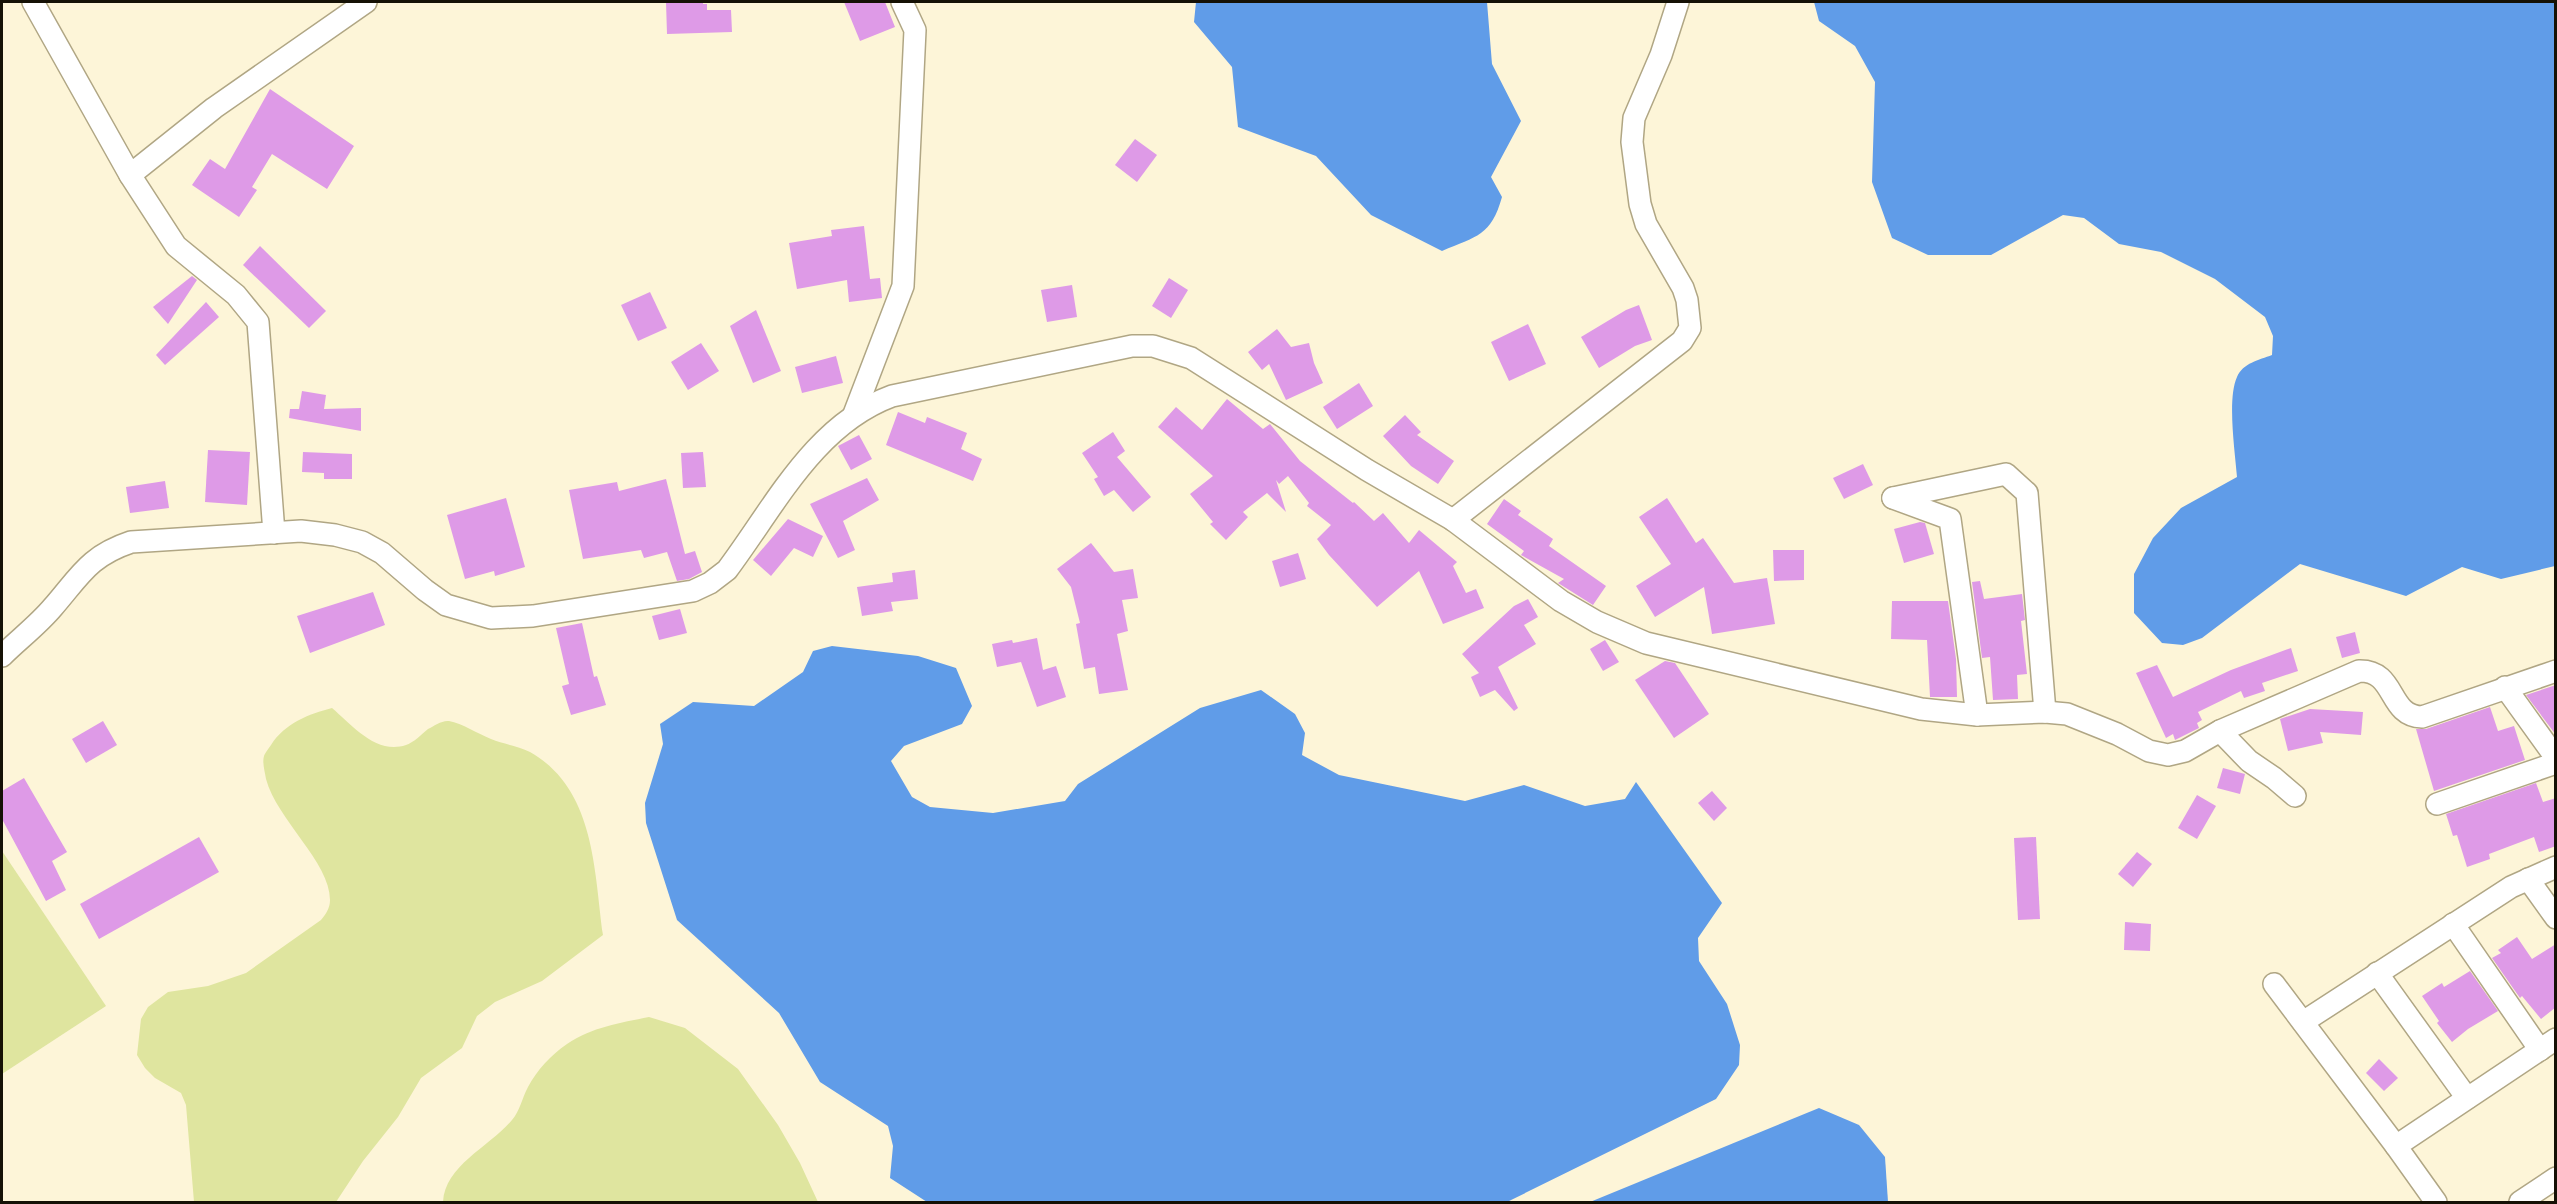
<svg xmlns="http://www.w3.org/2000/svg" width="2557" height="1204" font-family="Cabin,sans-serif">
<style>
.green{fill:#dfe59f}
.water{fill:#609ce8}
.building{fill:#de9ae7}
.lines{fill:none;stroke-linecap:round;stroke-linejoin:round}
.street-casing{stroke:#b0a684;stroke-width:24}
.street{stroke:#fff;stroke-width:21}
</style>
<rect width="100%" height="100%" fill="#fdf5d8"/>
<g class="green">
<path d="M332 708C352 725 376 755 406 745 413 743 422 734 428 729 434 726 442 720 449 721 462 723 478 734 491 739 503 744 518 746 530 752 595 789 594 869 603 935L542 981 495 1002 477 1016 462 1048 421 1078 398 1117 363 1161 336 1202H194L186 1105 181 1093 155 1078 145 1068 137 1055 141 1019 148 1007 168 992 208 986 246 973 321 920C326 914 330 908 330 900 330 862 277 820 266 779 265 772 262 763 264 756 265 753 269 748 271 745 285 723 309 714 332 708Z"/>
<path d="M2 851 106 1006 2 1074Z"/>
<path d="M649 1017 685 1028 738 1069 778 1125 800 1163 818 1202H443C445 1165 491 1146 512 1120 520 1111 522 1098 528 1087 537 1070 551 1055 567 1044 592 1027 620 1023 649 1017Z"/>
</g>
<g class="water">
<path d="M1196 2H1487L1492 64 1521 121 1491 177 1502 197C1491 236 1477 236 1442 251L1371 215 1316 156 1238 127 1232 67 1194 22Z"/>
<path d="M1814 2H2555V566L2501 579 2462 567 2406 596 2300 564 2202 638 2183 645 2162 643 2134 613V574L2153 538 2181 508 2237 477C2235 451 2227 399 2237 377 2243 363 2259 360 2272 355L2273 336 2265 317 2215 279 2161 252 2119 244 2084 218 2063 215 1991 255H1928L1892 238 1872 182 1875 82 1855 46 1819 21Z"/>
<path d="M832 646 918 656 956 668 972 706 962 724 904 746 891 761 912 797 930 807 993 813 1065 801 1078 784 1200 708 1261 690 1295 714 1305 733 1302 755 1339 775 1465 801 1524 785 1585 806 1625 799 1636 782 1722 903 1698 938 1699 961 1727 1004 1740 1045 1739 1065 1716 1099 1507 1202H927L890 1178 893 1146 888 1126 820 1082 779 1013 677 920 646 823 645 803 663 744 660 724 693 702 754 706 803 672 813 651Z"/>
<path d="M1819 1108 1859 1125 1885 1157 1888 1202H1590Z"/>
</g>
<g class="building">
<path d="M666 2H703V4H707V10H731L732 32 667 34Z"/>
<path d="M844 2H885L895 27 860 41Z"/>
<path d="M270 89 354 146 327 189 272 154 252 187 257 190 239 217 192 185 210 159 225 169Z"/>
<path d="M1135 139 1157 155 1137 182 1115 165Z"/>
<path d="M864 226 870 279 880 278 882 298 849 302 847 280 797 289 789 243 832 236 831 230Z"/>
<path d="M260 246 326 311 309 328 243 265Z"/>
<path d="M192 276 197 280 168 324 153 307Z"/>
<path d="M1169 278 1188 290 1171 318 1152 306Z"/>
<path d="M1072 285 1077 317 1047 322 1041 290Z"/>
<path d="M650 292 667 328 638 341 621 305Z"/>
<path d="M206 302 219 317 165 365 156 355Z"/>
<path d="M1639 305 1652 340 1635 346 1599 368 1581 337 1626 310Z"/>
<path d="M756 310 781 371 753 383 730 326Z"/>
<path d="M1528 324 1546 364 1509 381 1491 342Z"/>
<path d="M1277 329 1291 347 1309 343 1314 363 1323 383 1286 400 1269 364 1262 370 1248 352Z"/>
<path d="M701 343 719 371 688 390 671 362Z"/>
<path d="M836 356 843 383 802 393 795 367Z"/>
<path d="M1359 383 1373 406 1337 429 1323 407Z"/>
<path d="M302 391 326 395 324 409 361 408V431L289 418 290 409H299Z"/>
<path d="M1227 399 1263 429 1270 424 1300 461 1353 503 1354 502 1374 521 1383 513 1409 543 1419 530 1457 562 1453 566 1466 593 1476 589 1484 608 1443 624 1419 571 1377 607 1329 555 1317 539 1331 525 1307 506 1309 503 1288 476 1279 484 1276 480 1286 512 1267 493 1243 512 1248 517 1226 540 1210 524 1213 522 1190 494 1213 476 1158 427 1176 407 1202 430Z"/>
<path d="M898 412 925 423 927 417 967 433 961 449 982 459 973 481 886 445Z"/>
<path d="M1405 415 1421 432 1417 435 1454 461 1438 484 1411 466 1383 436Z"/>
<path d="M1113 432 1125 451 1117 457 1151 497 1133 512 1114 490 1104 496 1094 479 1098 477 1082 453Z"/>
<path d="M859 435 872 459 851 470 838 446Z"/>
<path d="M208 450 250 452 247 505 205 502Z"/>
<path d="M303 452 352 454V479H324V473L302 472Z"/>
<path d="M703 452 706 487 683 488 681 453Z"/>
<path d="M1863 464 1873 485 1844 499 1833 478Z"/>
<path d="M867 478 879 500 843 521 855 550 838 558 810 504Z"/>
<path d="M666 479 685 554 695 551 702 572 689 579 677 581 667 552 644 558 641 550 583 559 569 490 617 482 619 491Z"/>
<path d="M165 481 169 508 130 513 126 487Z"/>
<path d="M506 498 525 567 495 576 494 571 465 579 447 515Z"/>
<path d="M1667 498 1696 543 1703 538 1734 583 1767 578 1775 624 1712 634 1704 587 1655 617 1636 586 1671 564 1639 517Z"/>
<path d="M1504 499 1521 511 1518 515 1553 539 1549 546 1606 586 1593 605 1558 583 1564 579 1521 555 1524 551 1487 524Z"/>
<path d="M788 519 823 536 813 557 794 548 771 576 753 560Z"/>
<path d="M1920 522 1925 523 1934 554 1904 563 1894 529Z"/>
<path d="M1091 543 1114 572 1133 569 1138 598 1122 600 1128 631 1117 634 1128 690 1099 694 1095 667 1084 669 1076 624 1080 623 1071 587 1057 569Z"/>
<path d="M1773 550H1804V580L1774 581Z"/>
<path d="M1298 553 1306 579 1280 587 1272 561Z"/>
<path d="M915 570 918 599 891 602 893 611 862 616 857 587 893 582 892 573Z"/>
<path d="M1980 581 1984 599 2022 594 2025 620 2021 621 2027 674 2017 675 2018 699 1993 700 1990 657 1982 658 1972 582Z"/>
<path d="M373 592 385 625 310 653 297 616Z"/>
<path d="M1528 599 1538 617 1524 625 1536 644 1498 667 1518 708 1514 711 1495 690 1480 697 1471 677 1479 673 1462 654 1514 606Z"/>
<path d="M1892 601H1948L1956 659 1957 697H1930L1927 640 1891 639Z"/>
<path d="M680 609 687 633 659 640 652 616Z"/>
<path d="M582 623 594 677 597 676 606 705 571 715 562 686 569 684 556 628Z"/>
<path d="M2355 632 2360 653 2342 658 2336 637Z"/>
<path d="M1037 638 1043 670 1056 666 1066 697 1037 707 1021 662 997 667 992 644 1012 640 1013 643Z"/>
<path d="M1605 640 1619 662 1603 671 1590 649Z"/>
<path d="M2291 648 2298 671 2262 683 2265 691 2244 698 2241 691 2198 712 2202 720 2197 723 2199 728 2175 740 2173 734 2166 738 2136 673 2157 665 2173 697 2231 670Z"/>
<path d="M1665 661 1675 663 1709 714 1674 738 1635 680Z"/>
<path d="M2556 685V735L2526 695Z"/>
<path d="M2490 707 2498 731 2514 726 2525 760 2434 791 2416 729H2426Z"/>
<path d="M2310 709 2363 712 2361 735 2320 732 2323 743 2288 751 2280 719Z"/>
<path d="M103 721 117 745 86 763 72 739Z"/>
<path d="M2223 768 2245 774 2240 794 2217 788Z"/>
<path d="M24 778 67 852 52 861 66 890 46 901 2 819V791Z"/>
<path d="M2536 783 2543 802 2556 798V846L2539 852 2534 837 2489 854 2490 859 2467 867 2457 835 2453 836 2446 814Z"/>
<path d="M1712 791 1727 808 1714 821 1698 803Z"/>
<path d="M2197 795 2216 806 2197 839 2178 828Z"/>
<path d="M199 837 219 872 99 939 80 904Z"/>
<path d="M2036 837 2040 919 2018 920 2014 838Z"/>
<path d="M2137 852 2152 864 2133 887 2118 874Z"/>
<path d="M2125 922 2151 924 2150 951 2124 950Z"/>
<path d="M2517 937 2532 959 2556 944V1007L2541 1019 2522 996 2520 998 2492 958 2501 953 2498 950Z"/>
<path d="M2470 971 2498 1011 2468 1029 2452 1042 2437 1023 2439 1021 2422 996 2442 983 2444 987Z"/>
<path d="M2379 1059 2398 1078 2384 1091 2366 1073Z"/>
</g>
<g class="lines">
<defs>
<g id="street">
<path d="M33 2 130 175 176 246 236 295 258 322 274 533"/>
<path d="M130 175 214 108 366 2"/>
<path d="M854 414 903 286 915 30 902 2"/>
<path d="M1893 498 2006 474 2027 493 2045 712"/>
<path d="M1893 498 1950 519 1977 715"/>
<path d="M1453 520 1682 341 1690 328 1687 300 1683 288 1646 224 1640 204 1632 142 1634 118 1661 55 1678 2"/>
<path d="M2 656C18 640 38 625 53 607 80 576 89 556 131 542L301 531 335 535 362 542 382 553 425 590 446 605 491 618 533 616 693 591 710 583 727 570C775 506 814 425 892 396L1132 346H1153L1191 358 1367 470 1453 520 1561 601 1597 622 1646 643 1921 709 1977 715 2045 712 2067 714 2117 734 2149 751 2168 755 2185 751 2220 731 2359 671C2397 670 2387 716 2422 717L2556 671"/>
<path d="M2505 687 2556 758"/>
<path d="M2220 731 2249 761 2274 778 2295 796"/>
<path d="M2437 804 2556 763"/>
<path d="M2528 879 2556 918"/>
<path d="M2453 924 2540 1050"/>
<path d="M2377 973 2467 1098"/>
<path d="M2274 984 2396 1146"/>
<path d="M2303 1022 2511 887 2556 867"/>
<path d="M2436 1202 2396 1146 2556 1039"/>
<path d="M2520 1202 2556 1178"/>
</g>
</defs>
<use href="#street" class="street-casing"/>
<use href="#street" class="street"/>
</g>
<rect width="2557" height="1204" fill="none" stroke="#151105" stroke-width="6"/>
</svg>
